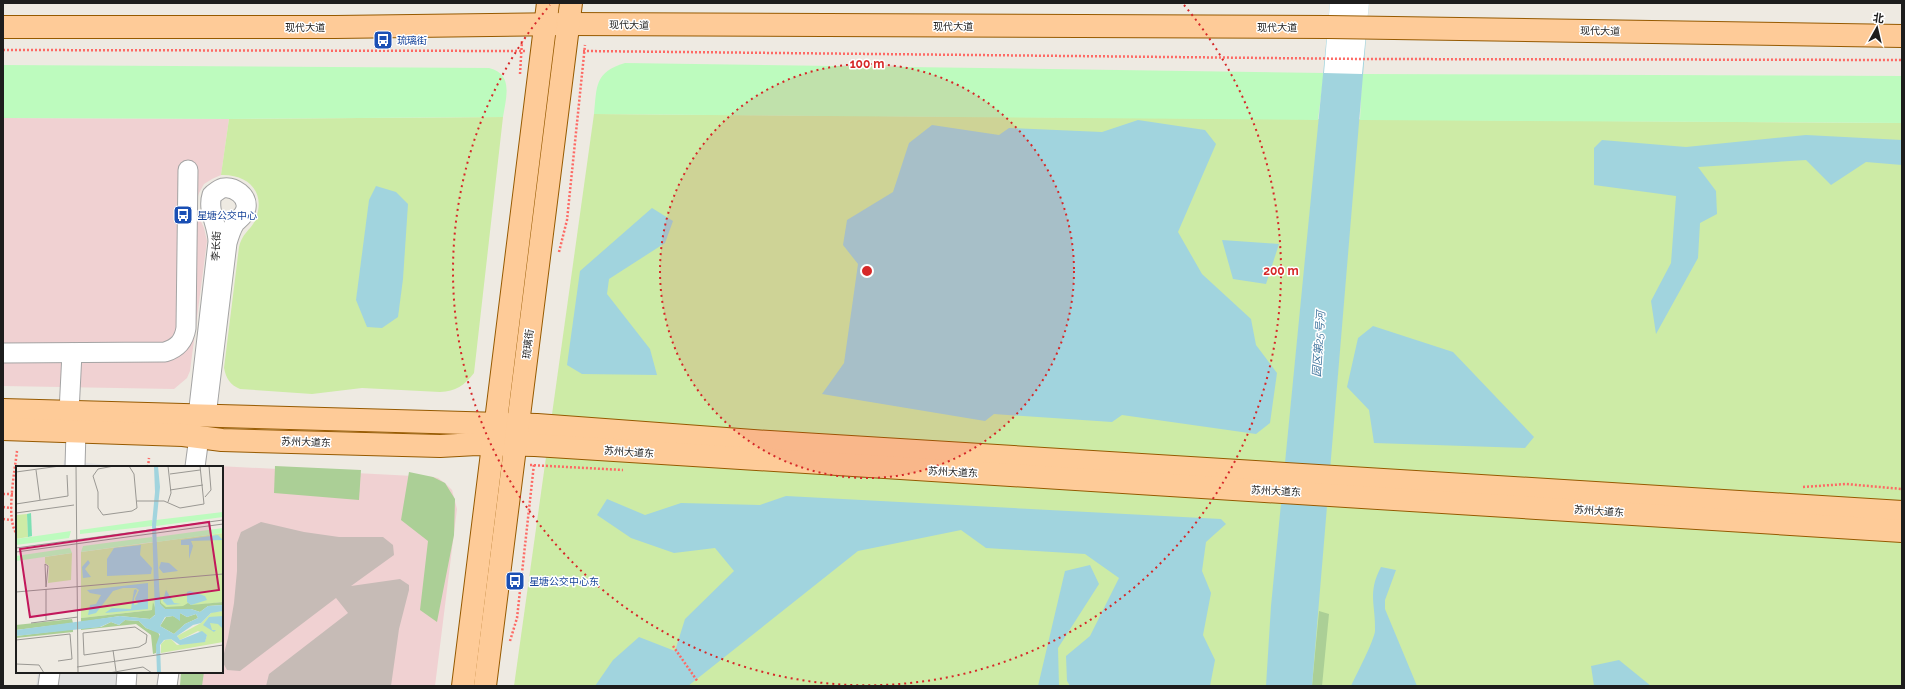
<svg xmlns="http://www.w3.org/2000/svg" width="1905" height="689" font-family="Raleway,'Noto Sans SC',sans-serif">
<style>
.commercial{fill:#f0d1d2}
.grass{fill:#cdeba6}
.forest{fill:#abcf96}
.park{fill:#bdfbbe}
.parking{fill:#e1e1e1}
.water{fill:#a1d4de}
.pier{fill:#fff}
.building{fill:#c6bbb6}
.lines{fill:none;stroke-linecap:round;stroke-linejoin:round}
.minor-casing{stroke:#a4a4a4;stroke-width:21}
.major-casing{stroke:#965a00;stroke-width:24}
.path{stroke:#fd6964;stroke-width:2.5;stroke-dasharray:2 2;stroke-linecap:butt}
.minor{stroke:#fff;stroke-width:19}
.major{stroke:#fecb98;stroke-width:22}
.ring{fill:none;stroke:#d62828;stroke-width:2;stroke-dasharray:2 4}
.labels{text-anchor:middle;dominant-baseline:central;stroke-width:3;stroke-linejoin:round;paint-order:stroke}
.street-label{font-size:10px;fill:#1d1d1d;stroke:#fff}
.transit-label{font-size:10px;fill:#164399;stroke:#fff;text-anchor:start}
.water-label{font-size:11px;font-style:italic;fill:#42779f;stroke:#fff}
.inset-road{fill:none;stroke:#9a9893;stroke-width:1}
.view{fill:#c2185b;fill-opacity:0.15;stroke:#c2185b;stroke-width:2}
.inset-edge{fill:none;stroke:#1d1d1d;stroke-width:2}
.centre{fill:#d62828;stroke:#fff;stroke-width:2}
.ring-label{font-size:12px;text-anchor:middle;font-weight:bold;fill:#d62828;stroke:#fff;stroke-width:3;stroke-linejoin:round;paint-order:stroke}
</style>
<rect width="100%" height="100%" fill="#eeeae2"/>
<g class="commercial">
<path d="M3 118 229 119 221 175 212 179 204 184 199 193 196 203 197 213 204 228 207 241 190 371 187 378 174 389 3 386Z"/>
<path d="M218 466 433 477 438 478 445 483 452 490 457 509 435 686H182L184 672H222V467H216Z"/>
</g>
<g class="grass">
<path d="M594 114 1902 123V686H514Z"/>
<path d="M503 117 474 373C464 386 456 391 440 392L362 388 312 394 240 389C230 385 226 378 224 368L239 247C243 231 252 230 256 218 266 191 247 174 221 175L229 119Z"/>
</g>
<g class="forest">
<path d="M275 466 361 470 359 500 274 493Z"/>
<path d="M409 472 433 477 445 483 455 499 454 535 437 622 420 610 428 541 401 520Z"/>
<path d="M1319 611 1329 614 1322 686H1312Z"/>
<path d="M181 672H204L202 686H180Z"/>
</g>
<g class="park">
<path d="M625 63 1324 73 1318 120 594 114C597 87 594 72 625 63Z"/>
<path d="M3 65 489 68C514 74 506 98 503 117L229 119 3 118Z"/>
<path d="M1362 74 1902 76V123L1360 120Z"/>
</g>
<g class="parking">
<path d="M64 460 122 467H63Z"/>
<path d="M38 672H134L132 686H36Z"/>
</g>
<g class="water">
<path d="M1330 3H1369L1312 686H1266L1271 606Z"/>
<path d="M1138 120 1205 130 1216 144 1178 232 1202 274 1251 319 1256 345 1277 373 1270 423 1256 434 1122 415 1112 422 994 414 985 421 822 394 844 363 858 264 843 245 847 220 893 192 909 143 932 125 999 135 1009 128 1102 132Z"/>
<path d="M1806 135 1902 140V165L1866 162 1831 185 1806 160 1698 167 1716 191 1717 214 1700 223 1698 258 1656 334 1651 301 1671 263 1676 196 1594 185V148L1602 140 1686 147Z"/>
<path d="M376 186 396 192 408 204 403 279 398 317 382 328 367 327 356 300 369 200Z"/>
<path d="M652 208 673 221 665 243 609 279 607 294 650 349 657 375 582 374 567 365 580 271Z"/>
<path d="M1222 240 1279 244 1266 284 1233 279Z"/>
<path d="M1373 326 1453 352 1534 437 1525 448 1374 443 1369 410 1347 387 1358 338Z"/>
<path d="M786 496 1221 519 1226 524 1206 542 1202 571 1211 593 1203 635 1215 660 1210 686H1070L1067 681 1066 656 1090 636 1119 578 1085 554 986 548 961 530 858 551 688 686H595L613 660 639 637 675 651 685 619 734 571 715 548 674 553 631 538 597 515 607 499 645 515 681 503 760 505Z"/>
<path d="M1090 565 1099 584 1058 648 1059 686H1038L1065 571Z"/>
<path d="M1381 567 1396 570 1385 600V609L1417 686H1351C1356 675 1374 641 1375 631 1376 605 1367 593 1381 567Z"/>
<path d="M1619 660 1651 686H1594L1591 666Z"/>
</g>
<path class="pier" d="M1330 3H1369L1362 74 1324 73Z"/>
<path class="building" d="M261 522 304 532 339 537H383L393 545 394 555 351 586 400 579 409 585V590L399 629 391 686H266L269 674 348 613 336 598 240 671 227 670 222 661 228 638 234 603 237 571V543L241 532Z"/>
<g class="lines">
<defs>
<g id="minor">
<path d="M3 353 165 352C178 348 184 341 186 328L188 170"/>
<path d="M69 412 72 353"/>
<path d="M198 416 218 242C218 225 207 211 212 195 216 192 219 189 223 188 234 186 248 196 246 208 245 215 240 218 235 223 231 229 229 236 227 243L206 416"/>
<path d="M75 467 76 431"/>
<path d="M195 467 199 437"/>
<path d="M48 686 50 672"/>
<path d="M126 686 127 672"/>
<path d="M167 686 169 672"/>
</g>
<g id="major">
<path d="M3 27H335L568 24 1328 27 1902 36"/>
<path d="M3 410 537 425 753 441 1902 512"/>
<path d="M3 429 183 435 222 440 440 446 477 444 535 445 1902 531"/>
<path d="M463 686 548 3"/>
<path d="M485 686 571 3"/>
</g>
</defs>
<use href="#minor" class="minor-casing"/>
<use href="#major" class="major-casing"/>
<g class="path">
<path d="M3 50 526 51"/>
<path d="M583 51 1364 59 1902 60"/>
<path d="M520 74 522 41"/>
<path d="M559 252 567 220 585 45"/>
<path d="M17 451C15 470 5 520 17 534"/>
<path d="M530 465 623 470"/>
<path d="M148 467 149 458"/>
<path d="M1803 487 1846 484 1902 489"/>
<path d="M3 494H13"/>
<path d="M3 507 12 508"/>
<path d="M3 519 12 520"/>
<path d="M510 641 517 618 534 464"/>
<path d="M673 646 698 682"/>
</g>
<use href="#minor" class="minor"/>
<use href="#major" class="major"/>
</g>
<circle cx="867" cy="271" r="207" fill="#d62828" fill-opacity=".12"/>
<g class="ring">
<circle cx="867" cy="271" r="207"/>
<path d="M1184 5A414 414 0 1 1 550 5"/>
</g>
<defs>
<symbol id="bus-square" viewBox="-11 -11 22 22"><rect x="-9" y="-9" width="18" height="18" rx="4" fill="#1a4fb4" stroke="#fff"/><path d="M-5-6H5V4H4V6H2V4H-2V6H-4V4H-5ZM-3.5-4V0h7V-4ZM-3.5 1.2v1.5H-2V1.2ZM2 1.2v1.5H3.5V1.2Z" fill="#fff"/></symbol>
</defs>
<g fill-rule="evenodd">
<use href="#bus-square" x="372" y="29" width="22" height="22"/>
<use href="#bus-square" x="172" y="204" width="22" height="22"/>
<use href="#bus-square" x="504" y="570" width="22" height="22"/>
</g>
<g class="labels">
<g class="street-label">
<text transform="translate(629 25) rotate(1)">现代大道</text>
<text x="953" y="26">现代大道</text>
<text x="305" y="27">现代大道</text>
<text x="1277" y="27">现代大道</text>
<text transform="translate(1600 31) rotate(1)">现代大道</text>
<text transform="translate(216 246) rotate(-87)">李长街</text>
<text transform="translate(528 344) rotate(-83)">琉璃街</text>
<text transform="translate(306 442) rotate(2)">苏州大道东</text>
<text transform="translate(629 452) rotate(4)">苏州大道东</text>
<text transform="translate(953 472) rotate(3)">苏州大道东</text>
<text transform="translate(1276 491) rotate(3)">苏州大道东</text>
<text transform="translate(1599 511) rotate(4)">苏州大道东</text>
</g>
<g class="transit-label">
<text x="397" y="40">琉璃街</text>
<text x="197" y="215">星塘公交中心</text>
<text x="529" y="581">星塘公交中心东</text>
</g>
<g class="water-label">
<text transform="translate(1319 344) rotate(-86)">园区第25号河</text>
</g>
</g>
<g transform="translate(16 466)">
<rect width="207" height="207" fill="#eeeae2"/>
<path d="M11 48 12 71 0 73V49ZM207 67V136L65 152V86ZM56 87 55 114 32 117 33 100 29 97V91ZM207 145V176L145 187V178L149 174 155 173 161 179 189 175 191 169 182 165 164 174 161 170 185 157 196 146Z" fill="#cdeba6"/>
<path d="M143 125 145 137 150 141 167 140 172 137 175 139 207 136V139L192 140 184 146 175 143H149L144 138ZM137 136 141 147 134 153 104 150 65 156V152L136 144ZM164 147 171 151 180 148 182 152 169 158 158 168 144 160 150 151 157 150 164 154ZM56 153 57 157 0 164V159ZM109 154 123 155 130 162 142 166 144 171 140 187 137 188 135 169 120 158 65 164V162L85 161 95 156 103 159ZM57 163V166L0 172V170Z" fill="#abcf96"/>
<path d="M207 46V51L140 60V54ZM136 54V60L64 68V64ZM207 62V67L141 76 140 71ZM55 65 53 72 0 79V73ZM136 71 137 76 65 86 67 80ZM54 82 56 87 0 95V90Z" fill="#bdfbbe"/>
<path d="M15 47 16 70 12 71 11 48Z" fill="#7de0b3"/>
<path d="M138 0H142L144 21 140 60 144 138 149 143H175L184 146 192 140 207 139V145L195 147 185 157 177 159 161 170 164 174 186 165 191 169 189 176 164 179 155 173 148 174 144 179 145 207H141L140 179 144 168 130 162 123 155 109 154 103 159 95 156 84 161 0 170V164L104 150 134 153 139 149 136 58 139 26ZM164 147 171 151 180 148 182 152 169 158 158 168 144 160 149 151 157 150 164 155ZM202 69 207 74 175 75 177 80 173 93V79H165V74ZM125 79 124 89 136 102 135 108 91 110V93L98 82ZM72 94 74 97 69 103 75 111 67 112 66 101ZM145 96 153 97 162 105 147 107 143 102ZM132 117V143L89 147 96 142 115 143 118 124 120 123 121 125 118 132V139L122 138 119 133 123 124 120 122H107L97 125 80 147 72 149 74 139 80 138 85 129 74 127 71 124ZM151 120 150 124 158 137 165 138 151 139 147 135ZM174 125 189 130 191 134 175 139 171 136V126ZM207 150 206 162 202 158 194 157 196 164H200L198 166 187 159 193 151Z" fill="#a1d4de" fill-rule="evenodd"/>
<path class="inset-road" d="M60 0 62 207M98 0 82 3 77 10 82 26V42L87 49 116 45 121 42 118 8 113 0M20 4 24 34M0 6 44 0M154 8 184 4M154 24 187 19M189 31 195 24 193 0M121 35H148L164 42 188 38 184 0M152 36 155 27 152 0M0 38 52 30 51 9M0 47 58 39M0 82 207 54M0 86 207 58M30 121 29 98 32 100 30 121M30 123V154M0 126 207 108M15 157 62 151M119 161 131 169 130 177 123 181 68 189 67 167ZM0 174 54 168 56 193 42 195M97 184 100 205M0 198 23 199 28 207M61 201 207 179M93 207 127 201 136 207"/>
<path class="view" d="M193 56 203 124 14 151 4 83Z"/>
<rect width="207" height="207" class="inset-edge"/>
</g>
<circle cx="867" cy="271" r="6" class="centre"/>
<g class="ring-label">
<text x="867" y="68">100 m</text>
<text x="1281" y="275">200 m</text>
</g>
<rect width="1905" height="689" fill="none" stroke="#1d1d1d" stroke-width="8"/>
<g transform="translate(1877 28) rotate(8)" stroke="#ffffff" stroke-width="3" paint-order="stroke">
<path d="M0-3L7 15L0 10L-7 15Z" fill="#1d1d1d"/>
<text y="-6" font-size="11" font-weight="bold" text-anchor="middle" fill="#1d1d1d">北</text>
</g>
</svg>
